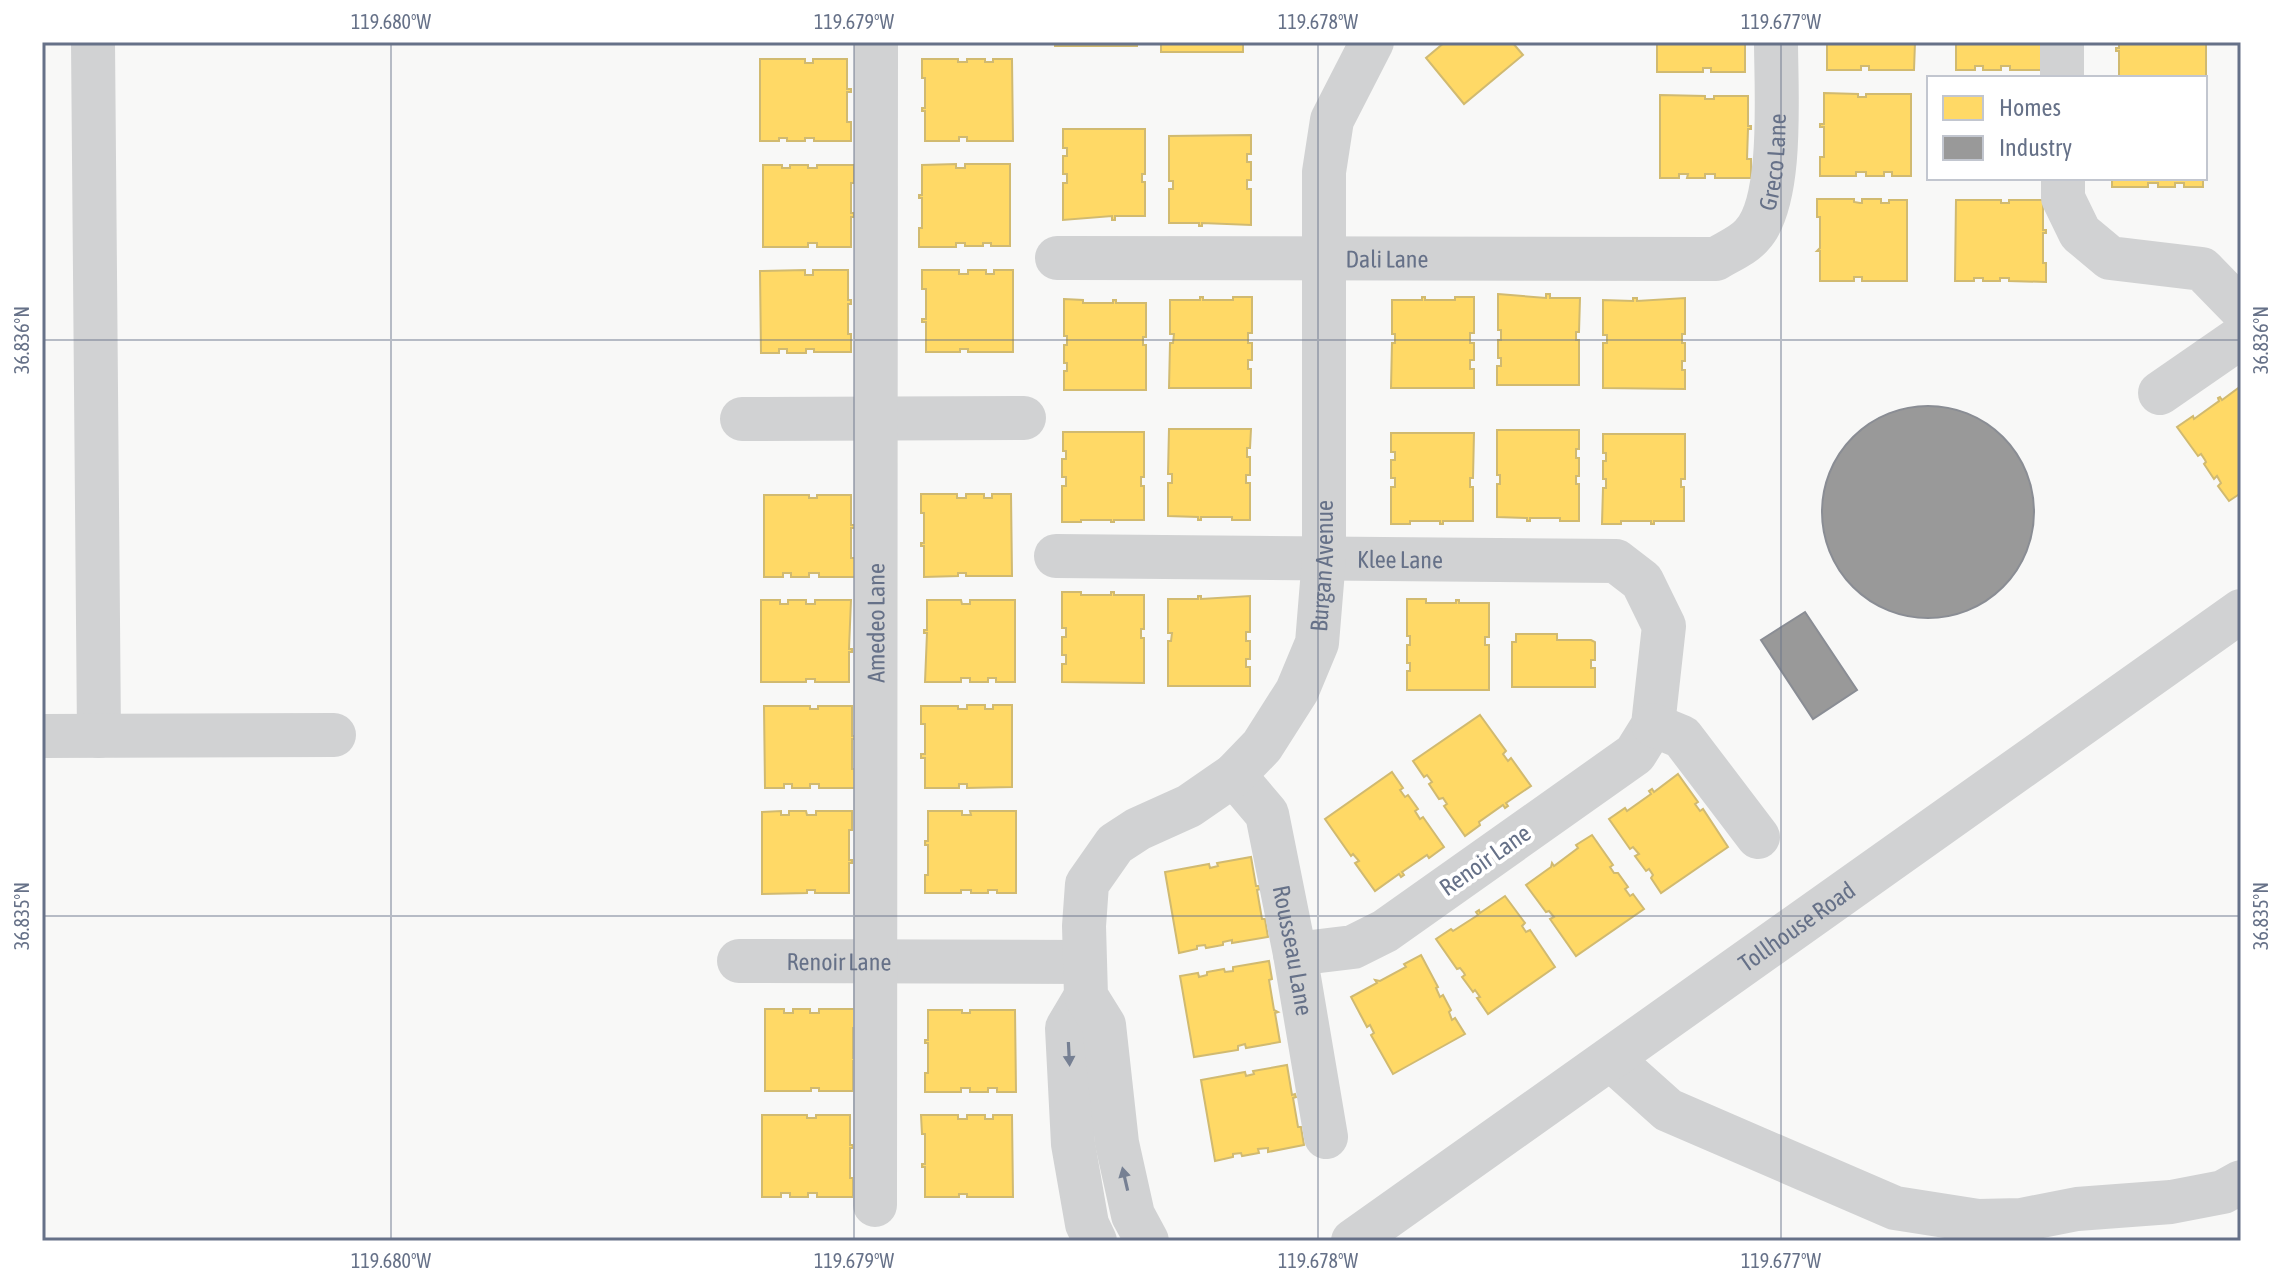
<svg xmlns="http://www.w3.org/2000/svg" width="2283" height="1283" font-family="'Asap Condensed',sans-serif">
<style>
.homes{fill:#ffd966;stroke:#d1ba70;stroke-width:2}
.industry{fill:#999;stroke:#8a8d94;stroke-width:2}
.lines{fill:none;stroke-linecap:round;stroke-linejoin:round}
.minor{stroke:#d1d2d3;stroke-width:44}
.oneway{fill:#768093}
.ticks{fill:none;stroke:#667188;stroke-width:2;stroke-opacity:0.45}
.labels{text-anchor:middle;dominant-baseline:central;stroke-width:8;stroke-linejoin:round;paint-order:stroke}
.street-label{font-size:24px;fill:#667188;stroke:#fff}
.neatline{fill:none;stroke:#667188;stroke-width:3}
.ticks-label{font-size:20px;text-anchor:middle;fill:#667188}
</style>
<rect width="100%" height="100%" fill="#f8f8f7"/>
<g class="homes">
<rect x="1055" y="42" width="82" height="4"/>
<rect x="1161" y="42" width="82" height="10"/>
<path d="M1445 42H1512L1523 55 1464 104 1426 58Z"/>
<path d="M1657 42H1748H1745V72H1711V68H1703V72H1657Z"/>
<path d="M1827 42H1915L1914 70H1869V66H1861V70H1827Z"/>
<path d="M1956 42H2044L2046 70H2010V66H2001V70H1983V66H1975V70H1956Z"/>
<path d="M2119 42H2206V81L2205 78H2119V51H2116V48H2119Z"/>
<path d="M760 59H805V63H813V59H847V89H851V92H847V122H851V141H814V138H805V141H787V138H779V141H760Z"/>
<path d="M922 59H958V62H967V59H985V62H993V59H1012L1013 141H967V137H959V141H925V111H922V108H925V78H922Z"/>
<path d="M1824 93 1858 94V97H1866V94H1911V176H1892V172H1884V176H1866V172H1856V176H1820V157H1824V127H1820V124H1824Z"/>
<path d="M1660 95 1705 96V99H1714V96H1748V126H1751V129H1748L1747 159H1751V178H1715V174H1705V178H1687L1688 174H1679V178H1660Z"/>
<path d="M1063 129H1145V174H1142V182H1145V216H1115V220H1112V216L1063 220V183H1067V174H1063V156H1067V148H1063Z"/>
<path d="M1251 135V154H1247V162H1251V180H1247V189H1251V225L1202 223V226H1199V223H1169V189H1173V181H1169V136Z"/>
<path d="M956 164V168H965V164H1010V246H991V243H983V246H965V243H956V247H919V228H922V198H919V195H922V165Z"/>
<path d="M763 165H782V168H790V165H808V168H817V165H854V183H851V213H854V217H851V247H817V243H808V247H763Z"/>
<path d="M2112 178H2203V187H2184V183H2175V187H2158V183H2148V187H2112Z"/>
<path d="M1817 199H1854V202L1860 203H1862V199H1881V203H1889V200H1907V281H1862V277H1854V281H1820V251H1817L1820 248V217H1817Z"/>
<path d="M1956 200H2001V203H2009V200H2043V230H2046V233H2043V263H2046V282L2009 281V278H2000V281H1983V278H1974V281H1955Z"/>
<path d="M805 270V275H813V270H848V300H851V304H848V334H851V352H814V349H806V353H787V349H779V353H761L760 271Z"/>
<path d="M922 270H959V274H968V270H986V274H994V270H1013V352H968V349H960V352H926V322H922V319H926V289H922Z"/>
<path d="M1498 294 1546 298V294H1550V298H1580L1579 332H1576V340H1579V385H1497V366H1501V358H1498V340H1501V330H1498Z"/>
<path d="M1200 297H1203V300H1233V297H1252V333H1248V343H1252V360H1248V369H1251V388H1169L1170 343H1173L1174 334H1170V300H1200Z"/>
<path d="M1422 297H1425V300H1455V297H1474V333H1470V343H1474V360H1470V369H1474V388H1391L1392 343H1395V334H1392V300H1422Z"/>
<path d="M1633 298H1637V301L1685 298V334H1682V343H1685V361H1682V370H1685V389L1603 388V343H1607V335H1603V300L1633 301Z"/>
<path d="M1064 299 1083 300V303H1113V300H1116V303H1146V337H1143V345H1146V390H1064V371H1067V363H1064V345H1067V336H1064Z"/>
<path d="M2241 386V493L2229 501 2218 486 2221 483 2217 476 2214 479 2204 464 2206 462 2205 460 2201 454 2198 456 2177 427 2193 416 2194 419 2219 401 2218 398 2220 397 2222 400Z"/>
<path d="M1169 429H1251L1250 448H1247V457H1250V475H1246V483H1250V520H1232V517H1201V520H1198V517L1168 516V483H1172V474H1168Z"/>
<path d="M1497 430H1579V449H1576V458H1579V476H1576V484H1579V521H1560V518H1530V521H1527V518L1497 517V484H1500V475H1497Z"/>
<path d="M1063 432H1144V477H1141V486H1144V520H1114V522H1111V520H1081V522H1062V486H1066V477H1062V459H1066V451H1063Z"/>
<path d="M1391 433H1474L1473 478H1470V487H1473V521H1443V524H1440V521H1410V524H1391V487H1395V478H1391V460H1395V452H1391Z"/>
<path d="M1603 434H1685V479H1681V487H1684V521H1654V524H1651V521H1621V524H1602L1603 488H1606V479H1603V461H1606V453H1603Z"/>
<path d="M921 494H957V498H966V494H984V498H992V494H1011L1012 576H966V573H958V576L924 577V546H921V543H924V513H921Z"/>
<path d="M764 495H809V498H817V495H851V525H855V528H851V558H855V577H819V573H809V577H791V573H783V577H764Z"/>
<path d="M1062 592H1081V595H1111V592H1114V595H1144V629H1141V638H1144V683L1062 682V664H1066V655H1062V637H1066V628H1062Z"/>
<path d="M1198 596H1201V599L1250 596V632H1246V641H1250V659H1246V667H1250V686H1168V641H1171L1172 633H1168V599H1198Z"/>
<path d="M1407 599H1426V603H1456V600H1459V603H1489V637H1485V645H1489V690H1407V671H1410V663H1407V645H1410V636H1407Z"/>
<path d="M761 600H780V604H788V600H806V604H815V600H851L849 649H852V652H849V682H815V679H806V682H761Z"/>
<path d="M927 600H961L962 604H970V600H1015V682H996V678H988V682H970V678H961V682H925L927 633H924V630H927Z"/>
<path d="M1516 634H1557V640H1591L1595 642V660H1591V668H1595V687H1512V642H1516Z"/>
<path d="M967 705H985V709H993V705H1012V787L967 788V784H959V788H925V758H921V754H925V724H921V706H958V709H967Z"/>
<path d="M764 706H810V709H818V706H852V736H855V739H852V769H855V788H819V784H810V788H792V784H784V788H765Z"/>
<path d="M1480 715 1506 751 1503 754 1508 761 1511 758 1531 786 1506 803 1508 806 1505 808 1503 805 1479 822 1480 825 1465 836 1444 806 1447 804 1443 798 1439 799 1429 784 1432 782 1427 775 1424 777 1413 761Z"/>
<path d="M1392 772 1403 788 1400 790 1405 797 1408 795 1418 809 1415 811 1420 819 1423 817 1444 847 1429 858 1427 855 1402 872 1404 875 1401 877 1399 874 1375 891 1355 863 1359 861 1353 854 1351 856 1325 819Z"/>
<path d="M1678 774 1698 802 1695 804 1700 811 1703 809 1728 847 1661 893 1651 878 1653 875 1649 869 1646 871 1635 856 1639 854 1633 847 1630 849 1609 819 1625 808 1627 811 1651 794 1649 791 1652 789 1654 792Z"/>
<path d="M781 811V815H789V811H806L807 815H816V811H852V830H849V860H852V863H849V893H815V890H807V893L762 894V812Z"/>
<path d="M928 811H962V815H971L970 811H1016V893H997V890H988V893H971V890H961V893H925V875H928V845H925V841H928Z"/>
<path d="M1592 835 1613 865 1610 867 1614 873H1618L1628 887 1625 889 1630 896 1633 894 1644 909 1576 956 1550 919 1554 917 1549 911 1546 912 1526 885 1551 867 1552 863 1554 866 1578 848 1576 845Z"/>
<path d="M1251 857 1256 886H1259L1260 889 1257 890 1262 919H1265L1268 937 1232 943V940L1223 942V945L1206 948 1205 945 1197 946V949L1179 953 1165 872 1209 864 1210 868 1218 866 1217 863Z"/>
<path d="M1505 896 1525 923 1522 926 1526 932 1530 930 1555 967 1488 1014 1477 998 1480 997 1475 990 1473 992 1462 977 1465 975 1464 973 1460 968 1457 969 1436 939 1451 929 1453 931 1478 915 1476 912 1479 910 1480 913Z"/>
<path d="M1421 955 1438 987 1436 988 1440 997 1443 995 1451 1010 1449 1012 1452 1020 1455 1018 1465 1034 1393 1074 1371 1035 1374 1033 1370 1025 1367 1027 1351 997 1377 983 1375 980 1380 981 1406 967 1404 964Z"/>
<path d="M1269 961 1272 979 1269 980 1274 1010 1278 1012 1275 1013 1280 1042 1246 1048 1245 1044 1238 1046V1050L1194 1057 1180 976 1198 973 1199 977 1207 975V972L1224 969 1225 972 1233 971V967Z"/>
<path d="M765 1009H784V1013H793V1009H810V1013H819V1009H856V1028H853V1058H856V1061H853V1091H819V1088H811V1091H765Z"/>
<path d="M928 1010H962V1013H970V1010H1015L1016 1092H997V1088H988V1092H970V1088H961V1092H925V1073H928V1043H925V1040H928Z"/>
<path d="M1287 1065 1292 1095 1295 1094 1296 1097 1293 1098 1298 1127H1301L1304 1145 1268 1152V1148L1258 1149 1259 1153 1242 1156 1241 1153 1233 1154V1157L1215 1161 1201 1080 1245 1072 1246 1076 1254 1074 1253 1071Z"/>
<path d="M762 1115H807V1118H816V1115H850V1145H853V1148H850V1178H853V1197H817V1193H808V1197H790V1193H781V1197H762Z"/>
<path d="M921 1115H958V1119H967V1115H985V1119H993V1115H1012L1013 1197H967V1194H959V1197H925V1167H922V1164H925V1134H922Z"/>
</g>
<g class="industry">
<circle cx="1928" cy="512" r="106"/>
<path d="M1805 612 1857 690 1813 719 1761 640Z"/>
</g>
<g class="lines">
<g class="minor">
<path d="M93 42 99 736"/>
<path d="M2062 42V78"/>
<path d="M2063 178V198L2080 233 2110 258 2202 269 2241 309"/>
<path id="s1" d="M1057 258 1716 259C1727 252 1744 245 1752 235 1784 201 1776 89 1776 42"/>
<path d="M2160 393 2241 337"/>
<path d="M742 419 1024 418"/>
<path id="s2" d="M1056 556 1616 561 1642 581 1664 626 1653 725 1635 754 1385 931 1353 947 1295 954"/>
<path d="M1653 725 1682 737 1758 837"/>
<path d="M42 736 334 735"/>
<path id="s3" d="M1234 775 1267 814 1295 954 1326 1137"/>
<path id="s4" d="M739 961 1084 962"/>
<path d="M1086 996 1067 1028 1073 1144 1087 1224 1095 1241"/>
<path d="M1611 1059 1668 1110 1895 1208 1978 1221 2021 1220 2077 1209 2171 1202 2223 1192 2241 1182"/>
<path id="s5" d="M875 1205 876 42"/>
<path id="s6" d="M1147 1241 1133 1215 1117 1143 1104 1025 1086 996 1084 926 1087 884 1115 844 1138 829 1189 806 1234 775 1262 746 1297 691 1317 643 1324 558V172L1332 120 1372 42"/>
<path id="s7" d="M1353 1241 2241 611"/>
</g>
</g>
<defs><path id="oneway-solid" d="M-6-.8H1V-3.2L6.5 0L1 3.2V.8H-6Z" transform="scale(2)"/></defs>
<g class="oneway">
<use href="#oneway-solid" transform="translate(1069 1054) rotate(87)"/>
<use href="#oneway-solid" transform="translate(1125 1179) rotate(-103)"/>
</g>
<path class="ticks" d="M391 42V1241M854 42V1241M1318 42V1241M1781 42V1241M42 340H2241M42 916H2241"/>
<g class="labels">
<g class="street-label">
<text stroke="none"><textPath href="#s1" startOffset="780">Greco Lane</textPath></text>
<text stroke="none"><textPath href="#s1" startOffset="330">Dali Lane</textPath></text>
<text stroke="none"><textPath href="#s2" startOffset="344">Klee Lane</textPath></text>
<text stroke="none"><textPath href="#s6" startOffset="790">Burgan Avenue</textPath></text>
<text stroke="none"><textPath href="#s5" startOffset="582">Amedeo Lane</textPath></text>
<text transform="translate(1485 860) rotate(-35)">Renoir Lane</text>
<text stroke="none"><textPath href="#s7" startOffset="544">Tollhouse Road</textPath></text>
<text stroke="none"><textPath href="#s3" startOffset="190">Rousseau Lane</textPath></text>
<text stroke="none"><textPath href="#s4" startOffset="100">Renoir Lane</textPath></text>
</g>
</g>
<rect width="2283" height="1283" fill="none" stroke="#ffffff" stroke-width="88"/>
<rect x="1927" y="76" width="280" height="104" fill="#ffffff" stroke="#c2c6cf" stroke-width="2"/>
<rect x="1943" y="96" width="40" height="24" fill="#ffd966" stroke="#c2c6cf" stroke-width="2"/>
<text x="1999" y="116" font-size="24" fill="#667188">Homes</text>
<rect x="1943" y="136" width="40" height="24" fill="#999999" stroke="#c2c6cf" stroke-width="2"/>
<text x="1999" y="156" font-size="24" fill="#667188">Industry</text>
<rect x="44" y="44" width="2195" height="1195" class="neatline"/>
<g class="ticks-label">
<text x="391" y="29">119.680°W</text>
<text x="854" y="29">119.679°W</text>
<text x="1318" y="29">119.678°W</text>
<text x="1781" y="29">119.677°W</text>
<text transform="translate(22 340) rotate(-90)" y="7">36.836°N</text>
<text transform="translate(2261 340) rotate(-90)" y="7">36.836°N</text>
<text transform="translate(22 916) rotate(-90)" y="7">36.835°N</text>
<text transform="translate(2261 916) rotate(-90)" y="7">36.835°N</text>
<text x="391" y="1268">119.680°W</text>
<text x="854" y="1268">119.679°W</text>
<text x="1318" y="1268">119.678°W</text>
<text x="1781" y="1268">119.677°W</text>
</g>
</svg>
